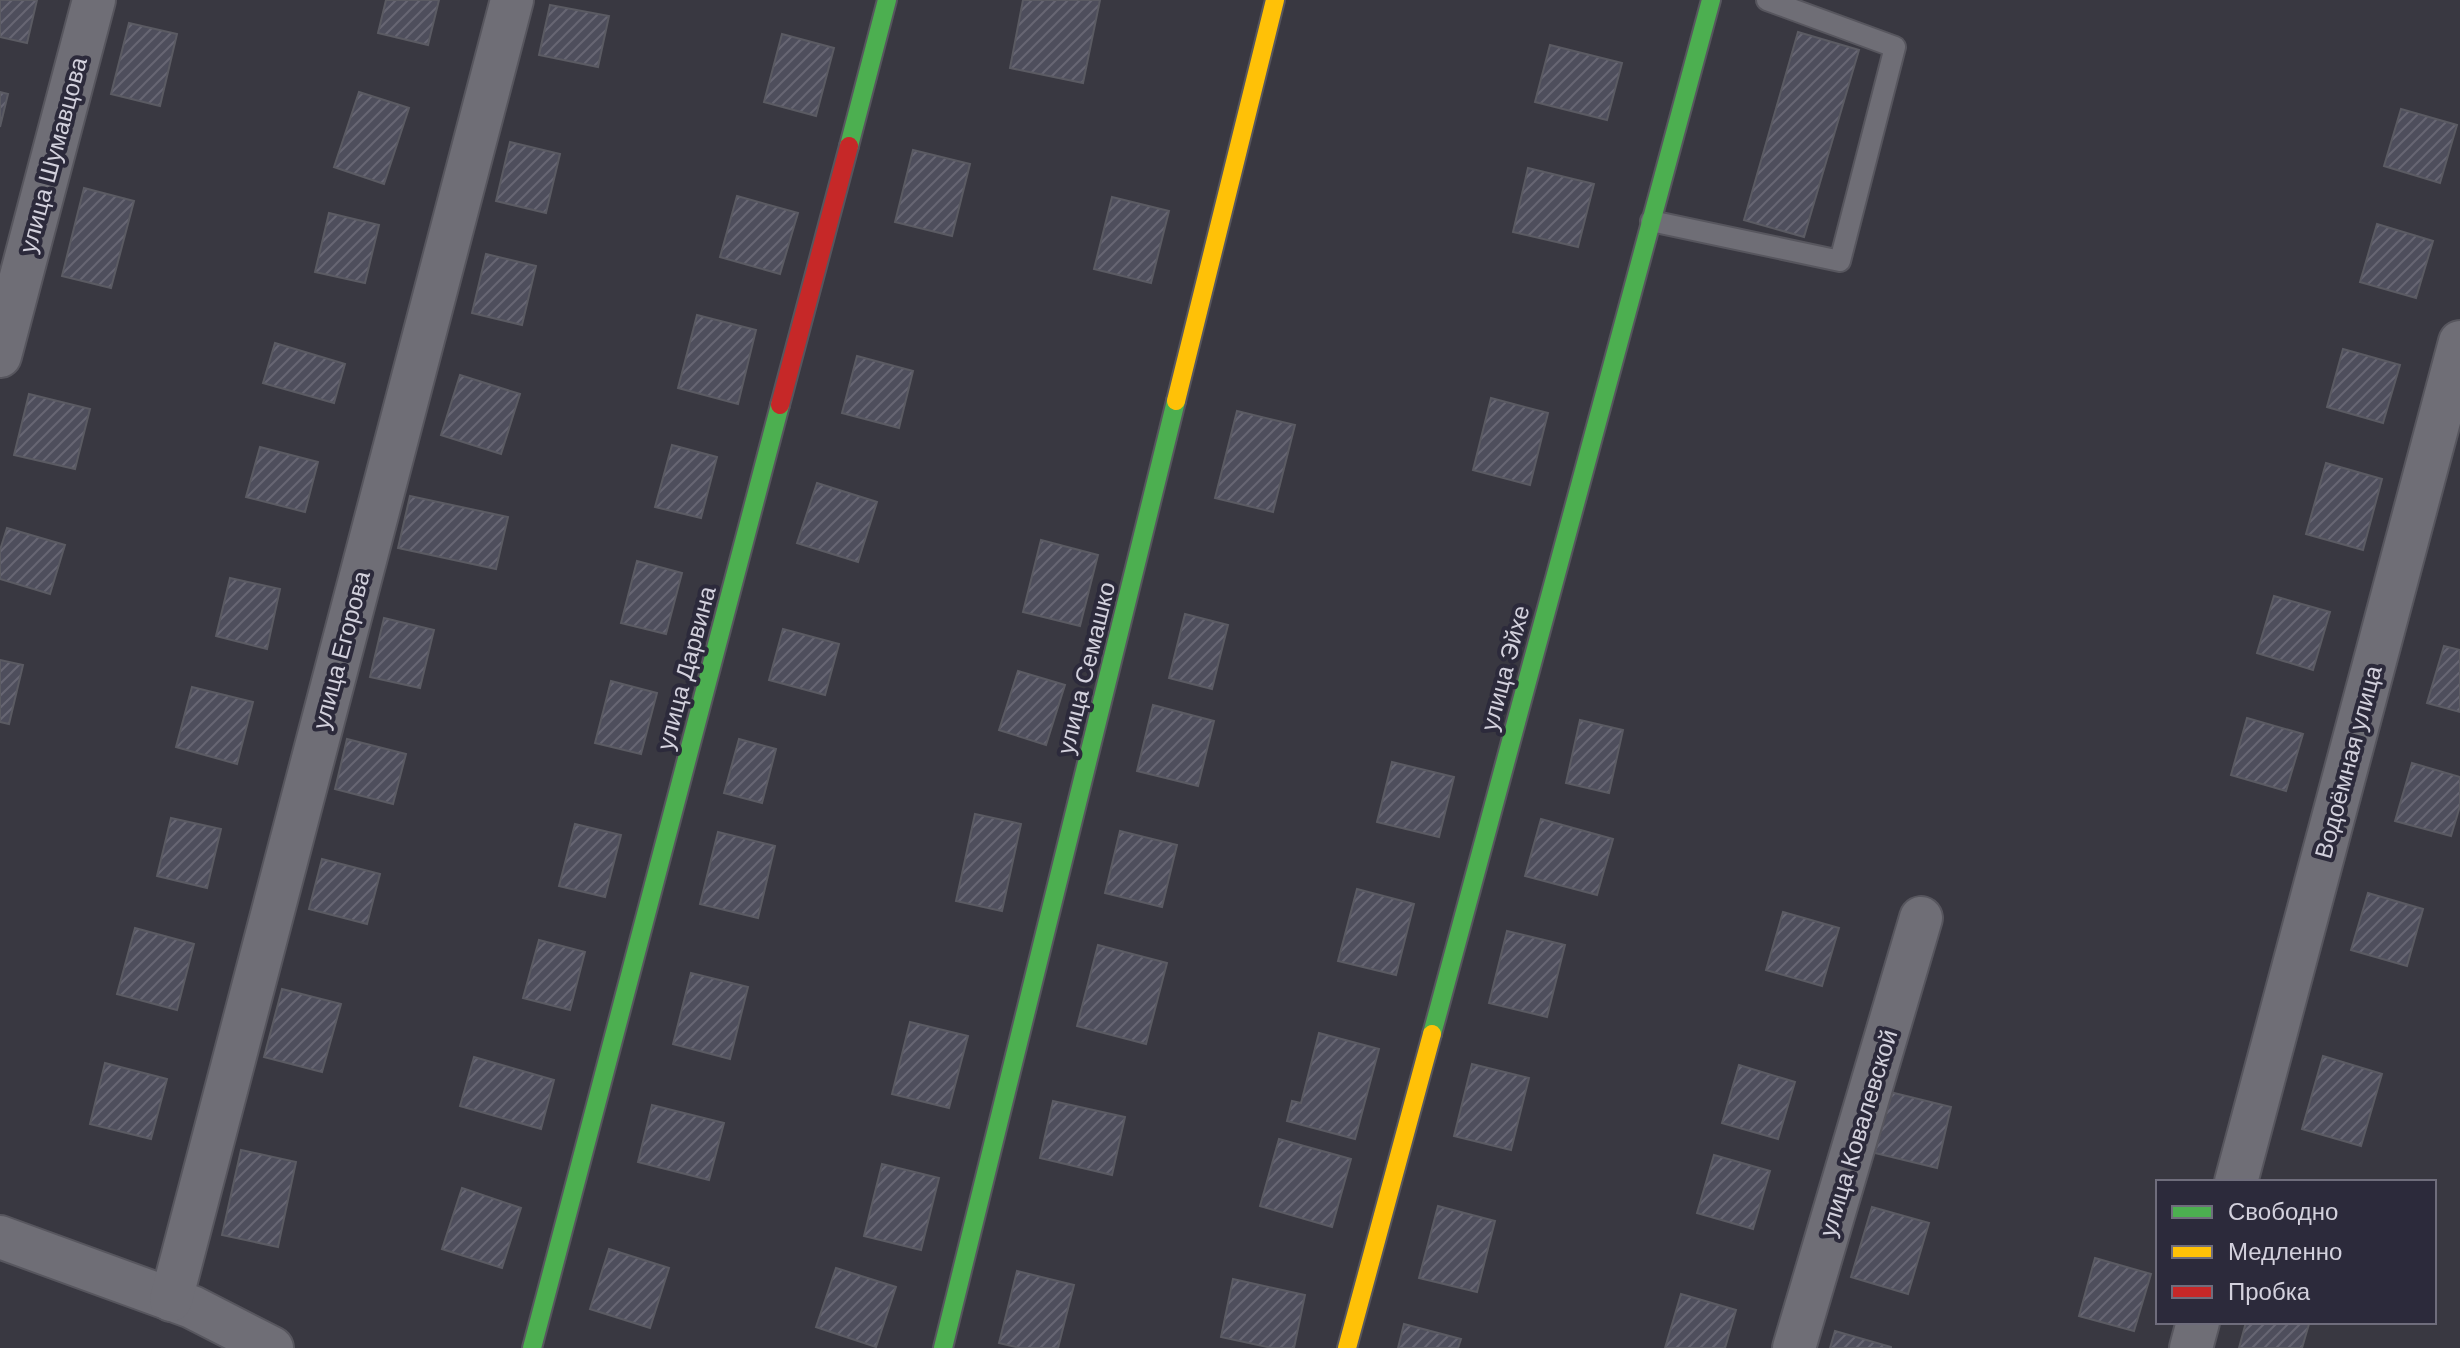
<svg xmlns="http://www.w3.org/2000/svg" width="2460" height="1348" font-family="Helvetica,sans-serif">
<style>
.building{fill:url(#building-hatch);stroke:#5b5b63;stroke-width:2}
.lines{fill:none;stroke-linecap:round;stroke-linejoin:round}
.lane-casing{stroke:#57565e;stroke-width:24}
.street-casing{stroke:#57565e;stroke-width:46}
.fast-casing{stroke:#57565e;stroke-width:22}
.slow-casing{stroke:#57565e;stroke-width:22}
.jam-casing{stroke:#57565e;stroke-width:22}
.lane{stroke:#6f6e76;stroke-width:20}
.street{stroke:#6f6e76;stroke-width:42}
.fast{stroke:#4caf50;stroke-width:18}
.slow{stroke:#ffc107;stroke-width:18}
.jam{stroke:#c62828;stroke-width:18}
.labels{text-anchor:middle;dominant-baseline:central;stroke-width:8;stroke-linejoin:round;paint-order:stroke}
.street-label{font-size:24px;fill:#d3d1dd;stroke:#2c2a3b}
</style>
<defs>
<pattern id="building-hatch" width="6" height="6" patternUnits="userSpaceOnUse" patternTransform="scale(2)"><rect width="6" height="6" fill="#4e4e5c"/><path d="M-1 1l2-2M0 6l6-6M5 7l2-2" fill="none" stroke="#676673"/></pattern>
</defs>
<rect width="100%" height="100%" fill="#393841"/>
<g class="building">
<path d="M0 0H37L27 43 0 37Z"/>
<path d="M386 0H439L428 45 378 33Z"/>
<path d="M1023 0H1100L1083 83 1010 68Z"/>
<path d="M550 5 609 16 598 67 539 55Z"/>
<path d="M129 23 177 34 160 106 111 94Z"/>
<path d="M1798 32 1859 50 1804 237 1744 220Z"/>
<path d="M782 34 834 48 816 116 764 102Z"/>
<path d="M1550 45 1622 63 1607 120 1535 102Z"/>
<path d="M0 92 8 94 0 127Z"/>
<path d="M359 92 409 108 384 184 334 167Z"/>
<path d="M2401 109 2457 125 2440 183 2384 166Z"/>
<path d="M510 142 560 154 546 213 496 201Z"/>
<path d="M913 150 970 164 952 236 895 222Z"/>
<path d="M1528 168 1594 184 1578 247 1513 232Z"/>
<path d="M84 188 134 201 111 288 62 276Z"/>
<path d="M737 196 798 213 780 274 720 257Z"/>
<path d="M1112 197 1169 211 1151 283 1094 269Z"/>
<path d="M329 213 379 225 365 283 315 272Z"/>
<path d="M2377 224 2433 241 2416 298 2360 282Z"/>
<path d="M486 254 536 266 522 325 472 313Z"/>
<path d="M697 315 756 330 738 404 678 388Z"/>
<path d="M275 343 345 364 334 403 263 383Z"/>
<path d="M2343 349 2400 365 2383 423 2327 407Z"/>
<path d="M857 356 913 371 899 428 842 413Z"/>
<path d="M460 375 520 394 501 454 441 435Z"/>
<path d="M29 394 90 409 75 469 14 455Z"/>
<path d="M1491 398 1548 413 1530 485 1473 470Z"/>
<path d="M1237 411 1295 425 1273 512 1215 498Z"/>
<path d="M672 445 717 457 701 518 655 507Z"/>
<path d="M260 447 318 462 305 512 246 497Z"/>
<path d="M2326 463 2382 479 2363 550 2306 534Z"/>
<path d="M817 483 877 502 858 562 797 543Z"/>
<path d="M410 496 508 517 496 569 398 548Z"/>
<path d="M7 528 65 545 50 594 0 579V550Z"/>
<path d="M1041 540 1098 555 1080 626 1023 612Z"/>
<path d="M637 561 682 573 666 634 621 623Z"/>
<path d="M230 578 280 589 267 649 216 636Z"/>
<path d="M2274 596 2330 612 2313 670 2257 653Z"/>
<path d="M1185 614 1228 625 1212 689 1169 678Z"/>
<path d="M384 618 434 630 420 688 370 677Z"/>
<path d="M783 629 839 644 825 695 769 680Z"/>
<path d="M2444 646 2460 650V712L2427 703Z"/>
<path d="M0 660 23 665 9 724 0 722Z"/>
<path d="M1018 671 1065 685 1046 745 999 730Z"/>
<path d="M611 681 657 693 641 754 595 743Z"/>
<path d="M192 687 253 702 237 764 176 747Z"/>
<path d="M1153 705 1214 721 1198 786 1137 771Z"/>
<path d="M2247 718 2303 734 2286 791 2231 775Z"/>
<path d="M1580 720 1623 730 1609 793 1566 783Z"/>
<path d="M347 739 406 754 393 804 335 789Z"/>
<path d="M739 739 776 749 762 803 724 793Z"/>
<path d="M1392 762 1454 777 1439 837 1377 822Z"/>
<path d="M2412 763 2460 777V806L2451 836 2395 821Z"/>
<path d="M975 814 1021 824 1002 911 956 901Z"/>
<path d="M171 818 221 829 207 888 157 876Z"/>
<path d="M1541 819 1613 839 1597 895 1525 876Z"/>
<path d="M575 824 621 835 605 897 559 886Z"/>
<path d="M1120 831 1177 845 1162 907 1105 893Z"/>
<path d="M718 832 775 846 758 918 700 904Z"/>
<path d="M322 859 380 874 367 924 309 909Z"/>
<path d="M1357 889 1414 904 1396 975 1338 961Z"/>
<path d="M2368 893 2423 909 2407 966 2351 950Z"/>
<path d="M1783 912 1839 928 1822 986 1766 970Z"/>
<path d="M135 928 194 944 177 1010 117 994Z"/>
<path d="M1507 931 1565 945 1547 1017 1489 1003Z"/>
<path d="M539 940 585 952 570 1010 523 998Z"/>
<path d="M1098 945 1167 963 1146 1044 1077 1026Z"/>
<path d="M691 973 748 987 730 1059 673 1044Z"/>
<path d="M282 989 341 1004 322 1072 264 1057Z"/>
<path d="M910 1022 968 1036 949 1108 892 1094Z"/>
<path d="M1319 1033 1379 1049 1355 1139 1287 1121 1292 1101 1301 1103Z"/>
<path d="M2323 1056 2382 1074 2361 1146 2302 1129Z"/>
<path d="M474 1057 554 1080 541 1129 460 1106Z"/>
<path d="M105 1063 167 1079 151 1139 90 1124Z"/>
<path d="M1472 1064 1529 1078 1511 1150 1454 1136Z"/>
<path d="M1739 1065 1795 1082 1778 1139 1722 1123Z"/>
<path d="M1890 1092 1951 1107 1937 1168 1875 1153Z"/>
<path d="M1053 1101 1125 1117 1112 1175 1040 1158Z"/>
<path d="M652 1105 724 1123 709 1180 638 1162Z"/>
<path d="M1279 1139 1351 1159 1332 1227 1260 1206Z"/>
<path d="M241 1150 296 1162 278 1247 222 1235Z"/>
<path d="M1714 1155 1770 1171 1753 1229 1697 1213Z"/>
<path d="M882 1164 939 1178 921 1250 864 1236Z"/>
<path d="M462 1188 521 1208 502 1268 442 1249Z"/>
<path d="M1438 1206 1495 1221 1477 1292 1419 1278Z"/>
<path d="M1872 1207 1929 1223 1908 1294 1851 1277Z"/>
<path d="M609 1249 669 1268 650 1328 590 1309Z"/>
<path d="M2095 1258 2151 1274 2134 1331 2079 1316Z"/>
<path d="M836 1268 896 1287 876 1347 816 1327Z"/>
<path d="M1017 1271 1074 1285 1058 1348H1020L999 1343Z"/>
<path d="M1233 1279 1305 1295 1294 1348H1272L1221 1337Z"/>
<path d="M1681 1294 1736 1310 1725 1348H1665Z"/>
<path d="M2246 1322H2301L2309 1324 2302 1348H2239Z"/>
<path d="M1404 1324 1461 1339 1458 1348H1398Z"/>
<path d="M1835 1331 1891 1347V1348H1830Z"/>
</g>
<g class="lines">
<defs>
<path id="lane" d="M1651 221 1840 261 1895 47 1767 0"/>
<g id="street">
<path d="M0 356 94 0"/>
<path d="M2236 1182 2460 342"/>
<path d="M0 1237 192 1307 272 1348"/>
<path d="M171 1300 512 0"/>
<path d="M1794 1348 1921 918"/>
<path d="M2191 1348 2198 1322"/>
</g>
<g id="fast">
<path d="M849 146 887 0"/>
<path d="M1432 1034 1711 0"/>
<path d="M532 1348 780 405"/>
<path d="M943 1348 1176 401"/>
</g>
<g id="slow">
<path d="M1176 401 1275 0"/>
<path d="M1347 1348 1432 1034"/>
</g>
<path id="jam" d="M780 405 849 146"/>
</defs>
<use href="#lane" class="lane-casing"/>
<use href="#street" class="street-casing"/>
<use href="#fast" class="fast-casing"/>
<use href="#slow" class="slow-casing"/>
<use href="#jam" class="jam-casing"/>
<use href="#lane" class="lane"/>
<use href="#street" class="street"/>
<use href="#fast" class="fast"/>
<use href="#slow" class="slow"/>
<use href="#jam" class="jam"/>
</g>
<g class="labels">
<g class="street-label">
<text transform="translate(53 155) rotate(-75)">улица Шумавцова</text>
<text transform="translate(341 650) rotate(-75)">улица Егорова</text>
<text transform="translate(686 668) rotate(-75)">улица Дарвина</text>
<text transform="translate(1086 668) rotate(-76)">улица Семашко</text>
<text transform="translate(1505 668) rotate(-75)">улица Эйхе</text>
<text transform="translate(2348 762) rotate(-75)">Водоёмная улица</text>
<text transform="translate(1858 1133) rotate(-73)">улица Ковалевской</text>
</g>
</g>
<rect x="2156" y="1180" width="280" height="144" fill="#2c2a3b" stroke="#6f6d7c" stroke-width="2"/>
<rect x="2172" y="1206" width="40" height="12" fill="#4caf50" stroke="#6f6d7c" stroke-width="2"/>
<text x="2228" y="1220" font-size="24" fill="#d3d1dd">Свободно</text>
<rect x="2172" y="1246" width="40" height="12" fill="#ffc107" stroke="#6f6d7c" stroke-width="2"/>
<text x="2228" y="1260" font-size="24" fill="#d3d1dd">Медленно</text>
<rect x="2172" y="1286" width="40" height="12" fill="#c62828" stroke="#6f6d7c" stroke-width="2"/>
<text x="2228" y="1300" font-size="24" fill="#d3d1dd">Пробка</text>
</svg>
